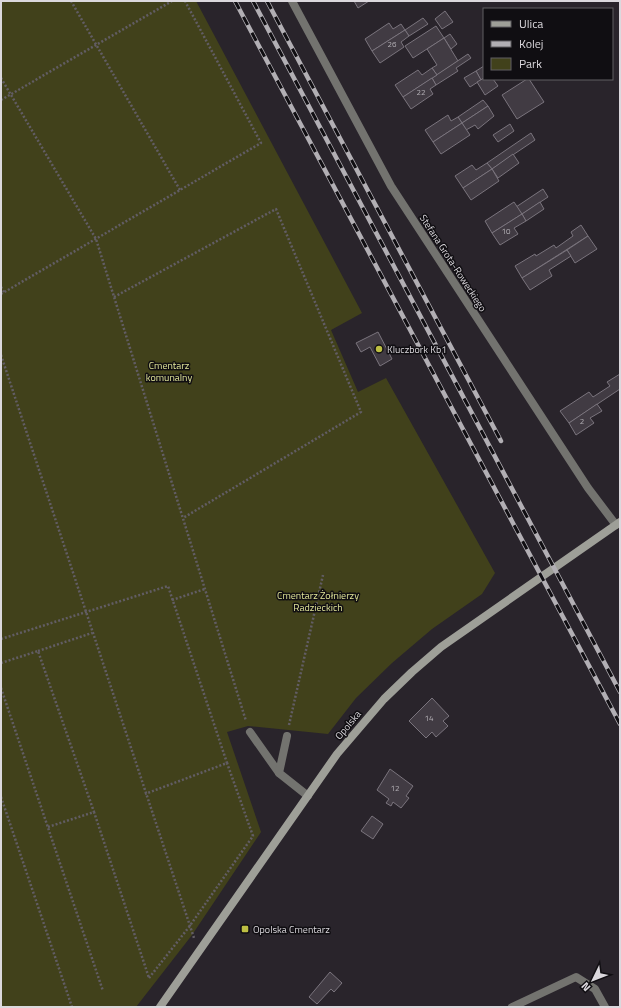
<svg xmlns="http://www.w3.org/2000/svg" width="621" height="1008" font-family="'Titillium Web',sans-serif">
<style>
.green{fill:#41411b}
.building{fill:#413b43;stroke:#7a747d}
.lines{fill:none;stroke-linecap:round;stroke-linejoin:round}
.path{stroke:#625d64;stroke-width:2.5;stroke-dasharray:2 2;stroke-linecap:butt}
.service{stroke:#73736f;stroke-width:8}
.minor{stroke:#73736f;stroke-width:8}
.secondary{stroke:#9e9f98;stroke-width:8}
.rail-casing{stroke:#b2afb4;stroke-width:4.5}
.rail{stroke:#100e12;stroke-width:3;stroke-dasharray:9;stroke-linecap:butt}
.poi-dot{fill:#bdbf43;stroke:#100e12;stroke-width:1.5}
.labels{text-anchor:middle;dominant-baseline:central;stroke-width:3;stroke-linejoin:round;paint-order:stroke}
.number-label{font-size:8px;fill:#b4b1b6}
.street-label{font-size:10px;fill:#dbd8dd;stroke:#100e12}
.poi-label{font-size:10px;fill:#dbd8dd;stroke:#100e12;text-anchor:start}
.park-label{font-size:10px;fill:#e2e69a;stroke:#100e12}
</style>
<rect width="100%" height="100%" fill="#29242b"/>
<path class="green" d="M1 1H196L362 313 331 330 358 392 386 378 495 573 482 594 432 629 392 663 356 698 328 734 248 726 227 732 261 832 192 935 136 1007H1Z"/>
<g class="building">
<path d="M354 1H369L358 8Z"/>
<path d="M445 11 453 22 442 29 435 19Z"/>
<path d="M423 18 428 24 409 36 405 30Z"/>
<path d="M389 23 393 29 401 24 405 30 372 51 365 39Z"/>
<path d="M436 26 444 38 413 58 405 46Z"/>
<path d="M405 30 409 36 401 42 404 47 380 63 372 51Z"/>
<path d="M450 34 457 44 451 49 444 38Z"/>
<path d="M444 38 458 61 437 75 432 68 437 65 427 49Z"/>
<path d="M468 54 471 58 456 68 458 71 436 85 432 78Z"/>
<path d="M484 66V78L481 80 476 71Z"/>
<path d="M432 68 437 75 403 97 395 85 418 70 422 75Z"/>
<path d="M476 71 481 80 470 87 464 78Z"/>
<path d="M432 78 436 85 430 89 433 94 411 109 403 97Z"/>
<path d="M484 78 493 79 498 86 485 95 477 82Z"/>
<path d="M527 79H529L544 102 517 119 502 95Z"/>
<path d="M483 100 488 106 462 123 458 117Z"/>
<path d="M488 106 494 116 478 129 475 125 466 130 462 123Z"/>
<path d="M448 115 451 121 458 117 462 123 433 142 425 130Z"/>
<path d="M462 123 470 135 441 154 433 142Z"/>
<path d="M510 124 514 131 498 142 493 135Z"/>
<path d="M531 133 535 140 492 169 487 163Z"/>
<path d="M513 154 519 163 498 178 492 169Z"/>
<path d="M487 163 492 169 463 188 455 176 472 165 476 170Z"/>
<path d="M492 169 499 181 471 200 463 188Z"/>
<path d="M543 189 548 197 522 214 516 207Z"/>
<path d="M514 202 522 214 492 233 485 221Z"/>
<path d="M540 202 544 209 526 221 522 214Z"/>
<path d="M522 214 526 221 514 228 518 234 500 245 492 233Z"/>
<path d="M581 225 588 236 522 278 515 266 535 254 536 256 554 245 556 248 573 236 571 232Z"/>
<path d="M588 236 597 249 575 263 567 250Z"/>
<path d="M567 250 571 256 549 270 552 276 530 290 522 278Z"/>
<path d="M378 332 392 359 380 366 370 347 361 352 356 343Z"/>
<path d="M620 374V389L569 423 560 411 589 392 593 397 610 386 607 382Z"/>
<path d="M597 404 602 411 590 418 594 423 576 435 569 423Z"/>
<path d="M432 698 449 716 443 721 448 726 436 737 432 732 426 738 409 721Z"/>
<path d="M390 769 413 786 406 796 409 798 401 808 393 802 391 806 386 803 389 799 377 790Z"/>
<path d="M372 816 383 824 373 839 361 831Z"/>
<path d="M330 972 342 983 334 992 331 989 317 1004 309 997Z"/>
</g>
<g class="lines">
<g class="path">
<path d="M71 1 180 190"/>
<path d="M1 78 96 239 246 721"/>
<path d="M1 100 172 1"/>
<path d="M1 287 4 292"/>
<path d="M1 294 261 143 185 1"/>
<path d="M114 297 276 209 361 412 183 518"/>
<path d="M1 355 194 938"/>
<path d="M172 600 205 589"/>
<path d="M1 639 168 586 227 763 145 794"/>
<path d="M38 651 92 633"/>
<path d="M1 663 38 651 94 812"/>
<path d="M1 688 103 991"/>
<path d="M289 725 323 575"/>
<path d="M1 797 72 1007"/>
<path d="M48 827 94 812 149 978"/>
<path d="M149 978 189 927 253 836 227 763"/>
</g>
<g class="service">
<path d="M250 732 279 773"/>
<path d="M287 736 279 773 308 796"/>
</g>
<g class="minor">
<path d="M292 1 391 186 588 488 616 525"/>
<path d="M512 1007 576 977 595 989 605 1007"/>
</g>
<path class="secondary" d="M160 1007 337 754 384 699 412 672 441 647 620 522"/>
<defs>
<g id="rail">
<path d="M235 1 620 724"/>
<path d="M253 1 620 692"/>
<path d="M267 1 501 441"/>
</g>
</defs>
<use href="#rail" class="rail-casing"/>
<use href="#rail" class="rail"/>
</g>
<g class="poi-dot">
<circle cx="379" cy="349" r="4"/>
<rect x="241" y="925" width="8" height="8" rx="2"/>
</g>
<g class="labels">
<g class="number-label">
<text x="392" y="44">26</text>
<text x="421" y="92">22</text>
<text x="506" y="231">10</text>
<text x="582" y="421">2</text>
<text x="429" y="718">14</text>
<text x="395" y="788">12</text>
</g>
<g class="street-label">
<text transform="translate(453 263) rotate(57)">Stefana Grota-Roweckiego</text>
<text transform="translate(348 725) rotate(-50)">Opolska</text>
</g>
<g class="poi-label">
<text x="387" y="349">Kluczbork Kb1</text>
<text x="253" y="929">Opolska Cmentarz</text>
</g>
<g class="park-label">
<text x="169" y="365">Cmentarz<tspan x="169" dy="12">komunalny</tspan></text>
<text x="318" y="595">Cmentarz Żołnierzy<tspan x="318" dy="12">Radzieckich</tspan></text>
</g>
</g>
<rect width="621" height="1008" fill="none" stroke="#dbd8dd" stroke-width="4"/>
<rect x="483" y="8" width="130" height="72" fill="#100e12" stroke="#615f63"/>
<rect x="491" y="21" width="20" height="6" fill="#9e9f98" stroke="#615f63"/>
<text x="519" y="28" font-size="12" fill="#dbd8dd">Ulica</text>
<rect x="491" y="41" width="20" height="6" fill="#b2afb4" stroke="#615f63"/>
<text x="519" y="48" font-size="12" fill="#dbd8dd">Kolej</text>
<rect x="491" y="58" width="20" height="12" fill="#41411b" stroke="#615f63"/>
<text x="519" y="68" font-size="12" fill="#dbd8dd">Park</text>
<g transform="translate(593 980) rotate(227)" stroke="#100e12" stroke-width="3" paint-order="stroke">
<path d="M0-3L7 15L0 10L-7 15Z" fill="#dbd8dd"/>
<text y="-6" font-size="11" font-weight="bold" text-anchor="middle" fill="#dbd8dd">N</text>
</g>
</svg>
